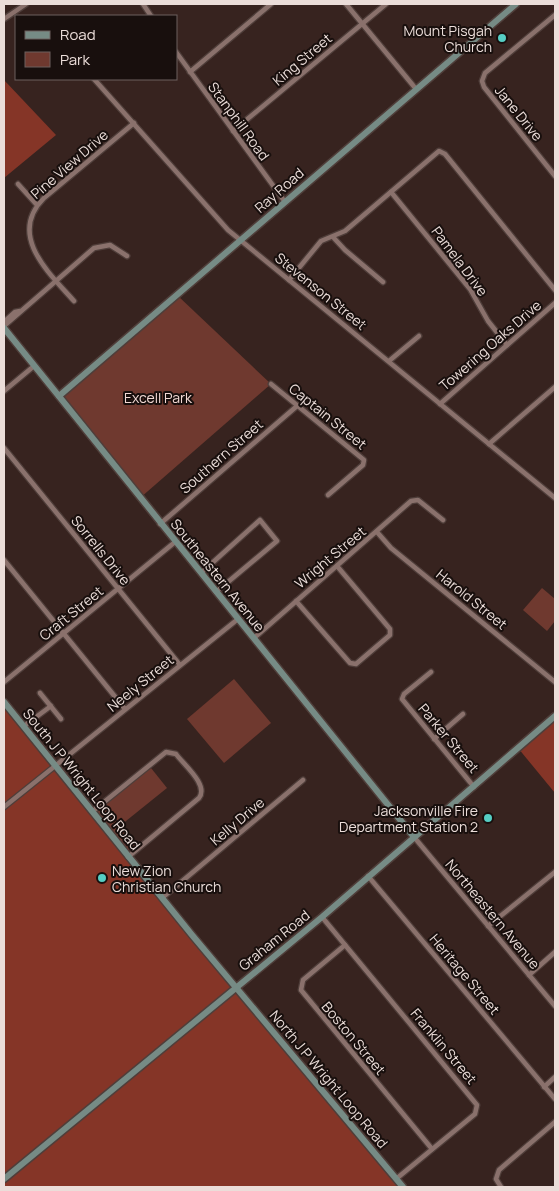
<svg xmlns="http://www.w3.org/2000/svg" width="559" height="1191" font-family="Manrope,sans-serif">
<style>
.green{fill:#6f392f}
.forest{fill:#853527}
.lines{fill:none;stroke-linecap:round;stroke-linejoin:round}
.street-casing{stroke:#4f3e3a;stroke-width:7}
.secondary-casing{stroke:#4f3e3a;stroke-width:9}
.street{stroke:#8a716c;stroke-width:4.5}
.secondary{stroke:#768b85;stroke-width:6}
.poi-dot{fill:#56cec4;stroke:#180f0d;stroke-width:2}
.labels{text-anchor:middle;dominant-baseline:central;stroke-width:4;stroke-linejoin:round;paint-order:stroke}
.poi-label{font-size:14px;fill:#ebddd9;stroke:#180f0d;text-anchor:end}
.street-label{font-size:14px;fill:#ebddd9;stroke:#180f0d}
.park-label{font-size:14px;fill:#f3dad5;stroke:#180f0d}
</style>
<rect width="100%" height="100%" fill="#37231f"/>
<g class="green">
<path d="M177 295 271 384 140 498 59 396Z"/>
<path d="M542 588 555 599V621L547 631 523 610Z"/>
<path d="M234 679 271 723 224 763 187 719Z"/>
<path d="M151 768 167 788 121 825 104 805Z"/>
<path d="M103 806 136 846 132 850H127L98 814V810Z"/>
</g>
<g class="forest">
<path d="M4 80 56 135 4 178Z"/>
<path d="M4 701 403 1187H4Z"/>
<path d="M555 717V793L518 748Z"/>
</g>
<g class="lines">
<defs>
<g id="street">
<path d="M143 4 151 16"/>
<path d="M346 4 416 89"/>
<path d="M555 15 485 73 482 81 484 87 555 176"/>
<path d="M4 19 26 4"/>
<path d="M176 52 285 202"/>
<path d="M190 72 271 4"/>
<path d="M94 79 228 230 555 498"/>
<path d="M233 131 386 4"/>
<path d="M18 184 37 205"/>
<path d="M391 192 470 289 488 321 507 345"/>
<path d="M333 237 345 250 383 282"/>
<path d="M289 280 321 241 345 231 439 151 445 154 555 290"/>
<path d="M74 301C49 273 7 235 44 198L134 123"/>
<path d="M4 322 15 312 20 311"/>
<path d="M4 326 94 248 110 245 127 256"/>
<path d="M389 361 419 336"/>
<path d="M271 384 364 460 363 465 328 495"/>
<path d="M4 391 34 366"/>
<path d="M440 404 555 303"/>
<path d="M489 444 555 387"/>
<path d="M4 448 180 665"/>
<path d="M160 524 297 406"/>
<path d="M377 532 391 548 555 682"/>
<path d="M4 560 125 709"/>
<path d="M201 573 260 520 277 541 216 592"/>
<path d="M296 601 350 663 356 664 390 635V629L337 566"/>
<path d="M254 638 411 501 418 500 443 520"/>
<path d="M431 672 404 694 402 699 474 787"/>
<path d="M4 682 175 542"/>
<path d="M40 693 61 719"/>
<path d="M24 726 51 706"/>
<path d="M434 739 463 714"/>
<path d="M4 807 238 619"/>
<path d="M93 811 166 752 176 754C184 765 209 785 199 798L128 857"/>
<path d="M414 837 555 1006"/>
<path d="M368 876 555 1099"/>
<path d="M162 898 303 780"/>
<path d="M322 917 477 1105 475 1114 396 1179"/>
<path d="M488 926 555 872"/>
<path d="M345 945 303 980 301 990 432 1149"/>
<path d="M529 975 555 952"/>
<path d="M544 1087 555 1077"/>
<path d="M501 1187 496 1179 499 1170 555 1122"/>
</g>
<g id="secondary">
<path d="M4 328 414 837"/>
<path d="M59 396 516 4"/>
<path d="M4 702 192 935 403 1187"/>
<path d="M4 1179 322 917 555 716"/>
</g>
</defs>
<use href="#street" class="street-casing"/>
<use href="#secondary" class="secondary-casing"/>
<use href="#street" class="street"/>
<use href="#secondary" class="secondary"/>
</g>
<g class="poi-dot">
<circle cx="502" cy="38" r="5"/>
<circle cx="488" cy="818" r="5"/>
<circle cx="102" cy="878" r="5"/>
</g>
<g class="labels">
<g class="poi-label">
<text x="492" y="30">Mount Pisgah<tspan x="492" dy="16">Church</tspan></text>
<text x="478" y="810">Jacksonville Fire<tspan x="478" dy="16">Department Station 2</tspan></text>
<text x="112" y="870" text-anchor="start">New Zion<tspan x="112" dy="16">Christian Church</tspan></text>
</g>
<g class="street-label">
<text transform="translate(302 59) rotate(-40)">King Street</text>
<text transform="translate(519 113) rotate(51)">Jane Drive</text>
<text transform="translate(239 121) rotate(54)">Stanphill Road</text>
<text transform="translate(69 164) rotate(-41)">Pine View Drive</text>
<text transform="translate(279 190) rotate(-41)">Ray Road</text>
<text transform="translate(460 261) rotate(53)">Pamela Drive</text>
<text transform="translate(321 291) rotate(39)">Stevenson Street</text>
<text transform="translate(490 345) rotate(-41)">Towering Oaks Drive</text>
<text transform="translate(328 416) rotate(39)">Captain Street</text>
<text transform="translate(221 456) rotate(-41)">Southern Street</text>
<text transform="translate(101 550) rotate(51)">Sorrells Drive</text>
<text transform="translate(330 557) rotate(-40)">Wright Street</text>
<text transform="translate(218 575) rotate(51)">Southeastern Avenue</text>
<text transform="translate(472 599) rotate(39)">Harold Street</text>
<text transform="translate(71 613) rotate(-39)">Craft Street</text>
<text transform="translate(140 683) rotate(-39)">Neely Street</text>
<text transform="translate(449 738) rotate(50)">Parker Street</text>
<text transform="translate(82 779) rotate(51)">South J P Wright Loop Road</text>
<text transform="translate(237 821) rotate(-40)">Kelly Drive</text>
<text transform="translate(493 914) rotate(50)">Northeastern Avenue</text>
<text transform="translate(274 940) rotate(-39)">Graham Road</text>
<text transform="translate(465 974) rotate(50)">Heritage Street</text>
<text transform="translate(354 1038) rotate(50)">Boston Street</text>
<text transform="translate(444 1046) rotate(50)">Franklin Street</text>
<text transform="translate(329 1079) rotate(50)">North J P Wright Loop Road</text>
</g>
<g class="park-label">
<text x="158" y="397">Excell Park</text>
</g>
</g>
<rect width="559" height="1191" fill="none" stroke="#ebddd9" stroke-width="10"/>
<rect x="15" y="15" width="162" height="65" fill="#180f0d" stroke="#6c615f"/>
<rect x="25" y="31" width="25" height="8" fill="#768b85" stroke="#6c615f"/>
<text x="60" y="40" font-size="15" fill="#ebddd9">Road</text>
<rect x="25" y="52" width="25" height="15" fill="#6f392f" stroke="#6c615f"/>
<text x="60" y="65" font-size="15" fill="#ebddd9">Park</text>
</svg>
